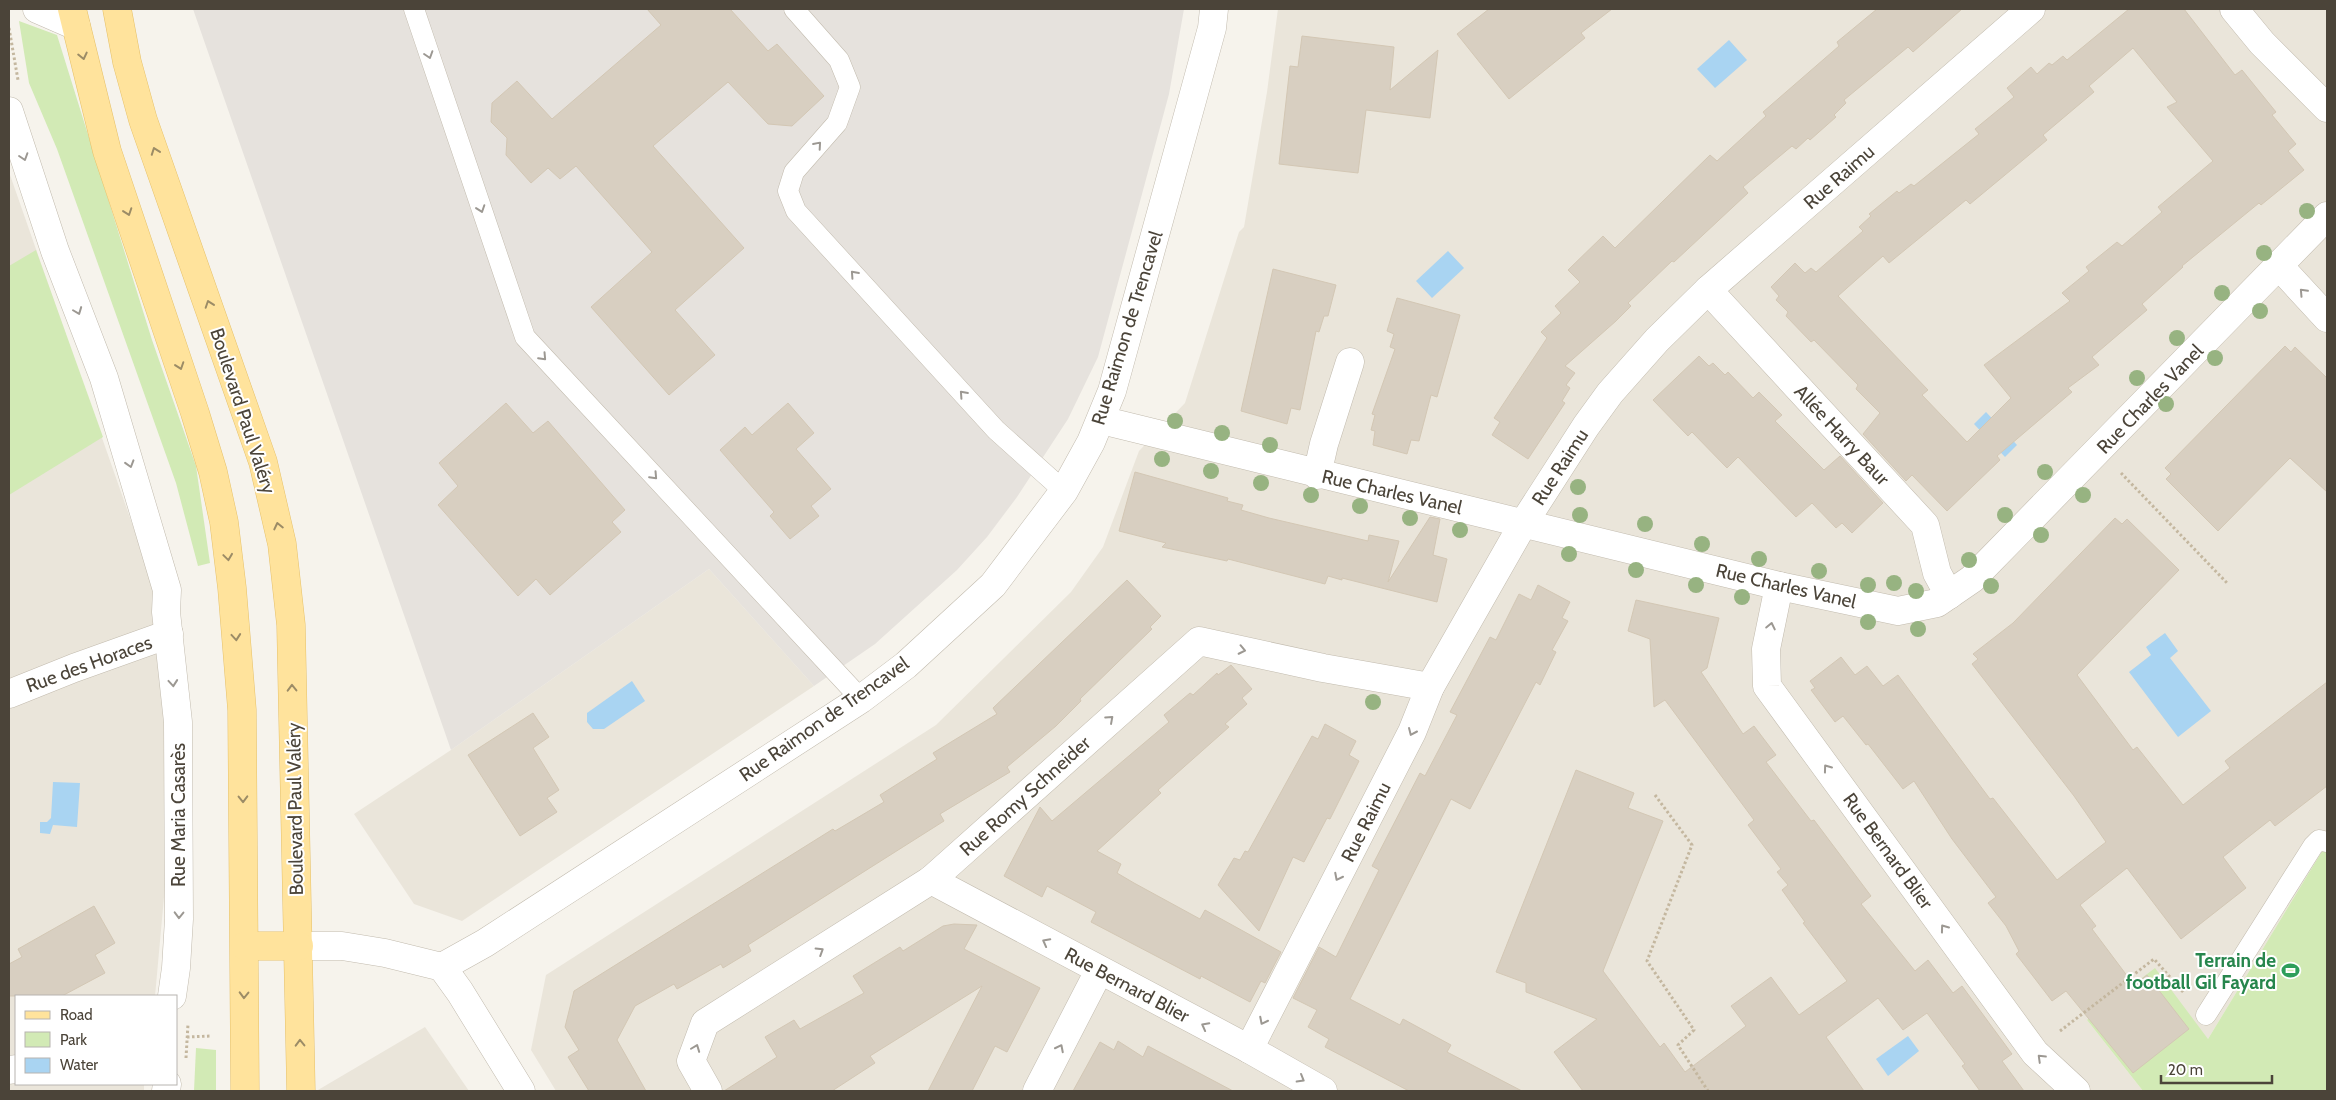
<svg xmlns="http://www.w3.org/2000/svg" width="2336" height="1100" font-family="Cabin,sans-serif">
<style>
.residential{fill:#eae5da}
.industrial{fill:#e6e2dd}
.green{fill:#d2eab5}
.water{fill:#a9d4f2}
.building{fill:#d8cfc1;stroke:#d3c7b4;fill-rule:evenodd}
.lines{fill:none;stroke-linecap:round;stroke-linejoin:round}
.service-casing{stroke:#c2bbae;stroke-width:21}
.minor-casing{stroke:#c2bbae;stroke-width:29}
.primary-casing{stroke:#e6c16a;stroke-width:29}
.path{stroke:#c4b79f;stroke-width:3;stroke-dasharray:2.5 2.5;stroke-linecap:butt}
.service{stroke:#fff;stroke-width:20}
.minor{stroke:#fff;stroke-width:28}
.primary{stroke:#ffe39c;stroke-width:28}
.tree{fill:#97b381}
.oneway{stroke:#9c9892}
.oneway2{stroke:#9c8c66}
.labels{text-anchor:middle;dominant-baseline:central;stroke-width:4;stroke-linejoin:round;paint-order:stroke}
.street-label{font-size:19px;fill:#4b4439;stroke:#fff}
.leisure-label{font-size:19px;font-weight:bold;fill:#27864d;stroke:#fff;text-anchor:end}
</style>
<rect width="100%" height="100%" fill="#f6f3ec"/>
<g class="residential">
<path d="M1278 9H2327V850L2324 848 2208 1039 2087 1020 2143 1091H556L531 1050 546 975 936 725 1071 592 1103 547 1139 451 1185 403 1239 232 1244 227 1267 92Z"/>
<path d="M9 172 150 575 172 712 171 820 155 996H16V1084H144V1091H9Z"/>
<path d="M709 569 814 686 462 921 414 904 354 814 451 750Z"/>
<path d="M425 1027 469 1091H318V1090Z"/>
</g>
<path class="industrial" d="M193 9H1184L1169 94 1098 357 1068 419 1017 497 987 537 957 570 875 644 814 686 709 569 451 750Z"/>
<g class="green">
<path d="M19 21 57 35 152 340 196 466 210 563 198 566 176 483 57 149 29 83Z"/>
<path d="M36 250 103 437 9 495V266Z"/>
<path d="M2324 848 2327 850V1091H2143L2087 1020 2155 968 2208 1039Z"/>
<path d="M196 1048 216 1050V1091H194Z"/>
</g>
<g class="water">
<path d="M1729 40 1747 60 1715 88 1697 69Z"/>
<path d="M1448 251 1464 268 1432 298 1416 281Z"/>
<path d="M1986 412 2017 445 2005 457 1974 424Z"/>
<path d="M2165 633 2178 651 2170 658 2211 711 2178 737 2129 672 2151 655 2146 647Z"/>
<path d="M632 681 645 701 604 729H593L587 722V713Z"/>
<path d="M53 782 80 783 77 827 53 825 50 834 40 833V822H47L51 818Z"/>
<path d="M1908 1036 1919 1051 1888 1076 1876 1059Z"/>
</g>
<g class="building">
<path d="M647 9H730L768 51 777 44 824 96 792 126 768 124 728 82 653 146 744 248 675 310 715 355 669 395 591 307 652 252 576 166 560 179 548 168 531 183 506 155 507 138 491 122 492 103 517 81 552 119 661 25Z"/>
<path d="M1489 9H1612L1581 33 1585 38 1509 99 1457 34Z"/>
<path d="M1877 9H1962L1913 52 1908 47 1844 100 1846 103 1834 115 1836 117 1810 140 1808 138 1796 149 1792 146 1743 187 1748 193 1674 262 1672 261 1628 303 1631 306 1616 321 1565 366 1575 373 1566 385 1570 388 1562 401 1565 403 1528 459 1492 435 1500 422 1494 418 1547 338 1541 332 1561 313 1555 306 1580 282 1568 270 1603 236 1615 248 1710 155 1717 161 1766 116 1763 112 1839 46 1837 42Z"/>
<path d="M2129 9H2184L2235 75 2242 70 2276 112 2272 115 2296 144 2288 151 2304 170 2261 205 2259 203 2182 266 2183 267 2142 304 2147 310 2092 357 2099 365 2068 388 2072 392 1997 456 2000 460 1947 511 1912 475 1906 481 1863 434 1880 413 1856 389 1858 385 1814 340 1811 342 1786 316 1788 312 1776 300 1779 296 1771 287 1795 263 1805 273 1811 268 1816 272 1863 231 1859 227 1871 216 1869 214 1897 191 1899 193 1911 184 1914 186 1979 134 1975 129 2014 97 2007 88 2031 67 2037 74 2049 63 2052 65 2063 56 2067 60ZM2133 48 2177 102 2167 107 2213 161 2158 207 2162 212 2122 246 2117 242 2086 267 2089 271 2062 293 2070 301 1984 365 2011 398 1967 442 1922 395 1928 390 1838 296 1883 256 1889 263 1966 200 1970 204 2005 175 2047 140 2043 135 2094 92 2089 86Z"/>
<path d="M1302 36 1394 47 1390 90 1438 50 1430 118 1366 110 1358 173 1279 164 1290 66 1298 67Z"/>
<path d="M1273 269 1336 285 1328 316H1324L1319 332 1316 331 1300 410 1291 408 1287 424 1241 411Z"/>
<path d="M1397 298 1460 315 1437 397 1431 395 1419 441 1411 440 1407 454 1373 445 1375 431 1371 430 1375 415 1372 414 1395 349 1390 347 1394 334 1387 331Z"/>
<path d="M2285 346 2291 352 2295 347 2327 378V492L2290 458 2218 531 2166 479 2171 474 2165 468Z"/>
<path d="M1699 356 1709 366 1713 363 1725 375 1728 372 1753 398 1759 392 1782 415 1775 421 1824 470 1840 456 1883 503 1852 533 1842 523 1836 528 1812 503 1796 517 1738 457 1727 468 1692 432 1688 436 1653 400Z"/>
<path d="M506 403 533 433 548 421 625 510 612 522 621 532 550 595 536 579 518 596 438 505 458 486 439 463Z"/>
<path d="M788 403 814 433 796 449 831 489 811 506 819 516 790 539 770 516 774 512 720 450 745 427 752 435Z"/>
<path d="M1135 472 1228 498 1227 501 1243 505 1241 510 1269 518 1368 541 1369 535 1399 541 1388 582 1430 517 1440 519 1433 555 1447 559 1437 602 1342 578V580L1328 576 1325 584 1228 559 1227 561 1162 547 1166 543 1119 531Z"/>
<path d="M2115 518 2122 524 2127 519 2179 570 2077 675 2133 750 2137 747 2183 805 2230 768 2225 761 2327 682V786L2275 826 2270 820 2223 857 2246 888 2181 939 2127 868 2080 905 2096 926 2092 929 2134 985 2147 975 2189 1029 2133 1073 2066 991 2052 1001 2016 954 2019 951 2006 926 1988 903 1996 897 1952 839 1914 781 1903 789 1868 744 1866 745 1843 716 1835 722 1811 690 1815 688 1810 681 1841 657 1855 675 1867 666 1883 686 1898 675 1990 799 1993 798 2057 880 2106 842 2074 796 1972 664 1978 659 1973 654 2013 623Z"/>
<path d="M1127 580 1161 616 1150 627 1152 629 1080 699 1081 701 1056 726 1007 767 1010 772 940 814 944 821 748 945 751 951 723 968 721 964 677 989 674 984 635 1006 617 1040 646 1091H589L568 1057 579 1050 565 1027 574 991 833 829 835 831 884 802 880 795 937 759 933 753 997 714 993 708Z"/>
<path d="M1538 585 1570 602 1562 618 1568 621 1552 650 1556 652 1540 685 1536 682 1470 809 1451 799 1350 999 1400 1025 1403 1019 1451 1045 1447 1052 1522 1091H1409L1325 1047 1329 1039 1308 1027 1317 1010 1293 998 1319 947 1336 957 1379 870 1372 866 1420 773 1425 776 1457 715 1450 712 1490 637 1496 640 1519 594 1531 600Z"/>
<path d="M1636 600 1719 618 1707 668 1701 672 1743 734 1754 726 1776 755 1766 762 1811 821 1814 820 1871 896 1861 904 1915 971 1928 960 1953 993 1962 986 2012 1054 2002 1061 2024 1091H1980L1962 1066 1965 1064 1927 1013 1903 1030 1878 998 1826 1037 1864 1091H1583L1554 1052 1597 1019 1526 992V983L1496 972 1576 770 1634 793 1628 808 1663 821 1603 971 1660 1047 1664 1043 1685 1072 1746 1026 1731 1006 1771 977 1799 1015 1847 981 1803 923 1805 922 1782 890 1788 885 1777 872 1781 869 1748 825 1754 820 1665 700 1654 707 1650 639 1628 631Z"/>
<path d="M1231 665 1252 689 1242 698 1247 704 1225 724 1229 727 1158 790 1161 793 1097 851 1121 864 1117 873 1134 883 1200 919 1205 910 1281 952 1265 983 1261 981 1250 1002 1201 976 1200 979 1091 922 1096 912 1047 886 1042 897 1004 876 1040 807 1052 821 1169 722 1164 715 1190 693 1193 695 1217 673 1218 675Z"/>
<path d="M533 713 549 737 533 748 559 790 547 798 557 812 520 836 468 755Z"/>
<path d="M1325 724 1356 741 1349 755 1359 761 1330 819 1327 818 1304 862 1293 857 1259 931 1218 885 1234 858 1240 860 1245 851 1248 852 1312 736 1318 739Z"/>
<path d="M94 906 115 943 95 955 105 973 62 996H9V964L22 957 18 949Z"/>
<path d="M954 924 977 925 964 949 1040 988 1007 1052 995 1046 972 1091H928L982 986 870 1056 875 1063 832 1091H724L777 1057 765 1037 794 1020 800 1029 864 993 853 976 900 947 903 951 943 926Z"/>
<path d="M1118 1041 1143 1057 1148 1046 1233 1091H1073L1100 1042 1114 1050Z"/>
</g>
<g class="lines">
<defs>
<g id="service">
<path d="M414 9 525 337 861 699"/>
<path d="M794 9 839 60 850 87 837 123 794 172 788 191 796 211 996 430 1064 491"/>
<path d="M2206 1015 2313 846 2319 840 2327 842"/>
</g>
<g id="minor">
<path d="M37 9 76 26"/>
<path d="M2234 9 2262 43 2327 108"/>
<path d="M9 111 55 251 104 378 167 590 166 612 178 722 179 919 176 968 172 996"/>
<path d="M2280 267 2327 318"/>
<path d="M1708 290 1925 525 1937 573 1949 595"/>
<path d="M1101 420 1779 586 1898 611 1937 603 1972 579 2327 216"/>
<path d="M1317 475 1324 444 1350 362"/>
<path d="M1779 586 1766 649 1767 686 2035 1053 2076 1091"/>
<path d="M9 694 74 668 169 634"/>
<path d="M931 880 1249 1049 1323 1091"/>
<path d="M299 946H342L385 953 442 967 485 943 861 699 906 665 993 585 1064 491 1091 442 1112 391 1212 28 1214 9"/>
<path d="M442 967 460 992 521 1091"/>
<path d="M1249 1049 1412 732 1430 687 1523 524 1586 426 1610 393 1657 340 1708 290 2031 9"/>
<path d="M9 1070 16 1069"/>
<path d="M166 1091 167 1084"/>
<path d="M708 1091 691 1061 705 1023 931 880 1199 641 1323 668 1430 687"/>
<path d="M1037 1091 1099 971"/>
</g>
<g id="primary">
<path d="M72 9 107 151 195 413 213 472 224 522 232 588 242 710 245 1091"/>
<path d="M117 9 127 62 143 120 263 462 282 544 291 625 301 1091"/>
<path d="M245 946H299"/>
</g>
</defs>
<use href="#service" class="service-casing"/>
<use href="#minor" class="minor-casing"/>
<use href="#primary" class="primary-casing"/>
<g class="path">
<path d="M9 28 18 80"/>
<path d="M2121 473 2228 584"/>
<path d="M1655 795 1692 845 1647 961 1694 1030 1678 1045 1708 1091"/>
<path d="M2060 1031 2154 959 2184 993"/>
<path d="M187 1037 211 1036"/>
<path d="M186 1058 188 1024"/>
</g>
<use href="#service" class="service"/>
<use href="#minor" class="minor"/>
<use href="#primary" class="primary"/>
</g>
<g class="tree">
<circle cx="2307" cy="211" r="8"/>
<circle cx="2264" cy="253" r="8"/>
<circle cx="2222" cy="293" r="8"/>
<circle cx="2260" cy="311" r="8"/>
<circle cx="2177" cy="338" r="8"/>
<circle cx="2215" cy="358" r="8"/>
<circle cx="2137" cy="378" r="8"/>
<circle cx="2166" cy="404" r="8"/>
<circle cx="1175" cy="421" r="8"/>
<circle cx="1222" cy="433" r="8"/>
<circle cx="1270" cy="445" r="8"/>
<circle cx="1162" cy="459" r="8"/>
<circle cx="1211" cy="471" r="8"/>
<circle cx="2045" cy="472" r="8"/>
<circle cx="1261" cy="483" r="8"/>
<circle cx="1578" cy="487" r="8"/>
<circle cx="1311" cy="495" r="8"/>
<circle cx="2083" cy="495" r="8"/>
<circle cx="1360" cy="506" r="8"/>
<circle cx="1580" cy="515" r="8"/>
<circle cx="2005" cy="515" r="8"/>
<circle cx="1410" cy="518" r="8"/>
<circle cx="1645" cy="524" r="8"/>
<circle cx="1460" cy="530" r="8"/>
<circle cx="2041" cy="535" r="8"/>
<circle cx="1702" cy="544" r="8"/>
<circle cx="1569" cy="554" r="8"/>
<circle cx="1759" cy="559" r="8"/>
<circle cx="1969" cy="560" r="8"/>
<circle cx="1636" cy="570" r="8"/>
<circle cx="1819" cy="571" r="8"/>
<circle cx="1894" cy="583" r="8"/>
<circle cx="1696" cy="585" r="8"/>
<circle cx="1868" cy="585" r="8"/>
<circle cx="1991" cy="586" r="8"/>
<circle cx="1916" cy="591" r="8"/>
<circle cx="1742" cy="597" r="8"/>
<circle cx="1868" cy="622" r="8"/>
<circle cx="1918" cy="629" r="8"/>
<circle cx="1373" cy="702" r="8"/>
</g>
<defs><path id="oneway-chevron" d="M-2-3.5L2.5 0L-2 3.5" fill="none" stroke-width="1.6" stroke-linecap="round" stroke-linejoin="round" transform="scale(1.25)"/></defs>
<g class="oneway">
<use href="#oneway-chevron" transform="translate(429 55) rotate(72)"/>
<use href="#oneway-chevron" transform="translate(818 145) rotate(-49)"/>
<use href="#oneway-chevron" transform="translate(24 157) rotate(72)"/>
<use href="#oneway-chevron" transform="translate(481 209) rotate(71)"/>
<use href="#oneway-chevron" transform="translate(854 274) rotate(-132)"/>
<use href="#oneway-chevron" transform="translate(2303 292) rotate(-133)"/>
<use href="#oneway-chevron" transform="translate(78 311) rotate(69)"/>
<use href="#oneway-chevron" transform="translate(543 357) rotate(47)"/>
<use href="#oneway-chevron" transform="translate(963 394) rotate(-132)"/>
<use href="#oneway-chevron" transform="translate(130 464) rotate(73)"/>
<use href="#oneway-chevron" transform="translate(654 476) rotate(47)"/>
<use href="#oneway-chevron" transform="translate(1771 626) rotate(-78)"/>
<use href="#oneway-chevron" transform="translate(1242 650) rotate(12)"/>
<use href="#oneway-chevron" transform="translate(173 683) rotate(85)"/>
<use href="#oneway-chevron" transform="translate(1110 719) rotate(-42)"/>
<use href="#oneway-chevron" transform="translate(1412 732) rotate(114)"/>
<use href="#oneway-chevron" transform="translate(1827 768) rotate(-126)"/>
<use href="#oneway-chevron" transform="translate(1338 877) rotate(117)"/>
<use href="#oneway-chevron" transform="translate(179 915) rotate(91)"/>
<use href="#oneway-chevron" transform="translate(1944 928) rotate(-126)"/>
<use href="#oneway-chevron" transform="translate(1046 942) rotate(-152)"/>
<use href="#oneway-chevron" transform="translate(820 951) rotate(-32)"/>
<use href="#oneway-chevron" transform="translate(1263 1021) rotate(117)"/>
<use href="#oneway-chevron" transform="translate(1205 1026) rotate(-152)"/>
<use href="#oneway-chevron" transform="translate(696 1048) rotate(-69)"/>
<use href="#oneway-chevron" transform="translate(1060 1048) rotate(-63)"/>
<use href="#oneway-chevron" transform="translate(2041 1058) rotate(-136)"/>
<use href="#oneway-chevron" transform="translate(1301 1079) rotate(30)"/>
</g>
<g class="oneway2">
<use href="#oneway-chevron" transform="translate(83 56) rotate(77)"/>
<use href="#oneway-chevron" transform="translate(155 151) rotate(-110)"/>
<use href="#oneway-chevron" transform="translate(128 212) rotate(71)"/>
<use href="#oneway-chevron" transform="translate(209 304) rotate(-109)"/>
<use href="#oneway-chevron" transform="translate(180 366) rotate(71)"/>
<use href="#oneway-chevron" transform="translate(278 526) rotate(-103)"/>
<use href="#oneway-chevron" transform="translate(228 557) rotate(82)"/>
<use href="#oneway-chevron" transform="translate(236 637) rotate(85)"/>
<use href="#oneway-chevron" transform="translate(292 688) rotate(-91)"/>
<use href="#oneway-chevron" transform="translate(243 799) rotate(89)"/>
<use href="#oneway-chevron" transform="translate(244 995) rotate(91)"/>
<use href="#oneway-chevron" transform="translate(300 1043) rotate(-91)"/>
</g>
<defs>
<symbol id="stadium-bare" viewBox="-9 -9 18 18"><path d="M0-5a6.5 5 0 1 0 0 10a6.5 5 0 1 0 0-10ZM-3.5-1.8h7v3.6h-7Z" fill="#2e9e5b" stroke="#fff" stroke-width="2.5" paint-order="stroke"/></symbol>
</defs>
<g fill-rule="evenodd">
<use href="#stadium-bare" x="2278" y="958" width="25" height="25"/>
</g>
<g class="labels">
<g class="street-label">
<text transform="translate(1839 177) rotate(-41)">Rue Raimu</text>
<text transform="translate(1127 328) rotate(-73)">Rue Raimon de Trencavel</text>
<text transform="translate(2150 399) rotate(-46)">Rue Charles Vanel</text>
<text transform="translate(243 411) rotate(72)">Boulevard Paul Valéry</text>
<text transform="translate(1842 435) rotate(47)">Allée Harry Baur</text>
<text transform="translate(1560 467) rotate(-57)">Rue Raimu</text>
<text transform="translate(1392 492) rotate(13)">Rue Charles Vanel</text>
<text transform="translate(1786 586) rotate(13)">Rue Charles Vanel</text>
<text transform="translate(89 664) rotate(-20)">Rue des Horaces</text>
<text transform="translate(824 719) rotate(-35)">Rue Raimon de Trencavel</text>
<text transform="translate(1025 796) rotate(-42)">Rue Romy Schneider</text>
<text transform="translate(295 809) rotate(-91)">Boulevard Paul Valéry</text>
<text transform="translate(178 815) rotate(-90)">Rue Maria Casarès</text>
<text transform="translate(1366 822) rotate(-63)">Rue Raimu</text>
<text transform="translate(1888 851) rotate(54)">Rue Bernard Blier</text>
<text transform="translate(1127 985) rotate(28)">Rue Bernard Blier</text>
</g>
<g class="leisure-label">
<text x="2276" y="960">Terrain de<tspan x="2276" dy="22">football Gil Fayard</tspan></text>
</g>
</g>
<rect width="2336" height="1100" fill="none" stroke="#4b4439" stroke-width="20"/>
<rect x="15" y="995" width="162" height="90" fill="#ffffff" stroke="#b7b4b0"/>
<rect x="25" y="1011" width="25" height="8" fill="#ffe39c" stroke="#b7b4b0"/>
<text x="60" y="1020" font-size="15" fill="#4b4439">Road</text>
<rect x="25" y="1032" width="25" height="15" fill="#d2eab5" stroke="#b7b4b0"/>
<text x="60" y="1045" font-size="15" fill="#4b4439">Park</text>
<rect x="25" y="1058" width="25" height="15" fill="#a9d4f2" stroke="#b7b4b0"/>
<text x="60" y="1070" font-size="15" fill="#4b4439">Water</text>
<path d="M2161 1075v8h111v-8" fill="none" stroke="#4b4439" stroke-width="2.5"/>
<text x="2168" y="1075" font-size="15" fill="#4b4439" stroke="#ffffff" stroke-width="4" paint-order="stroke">20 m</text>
</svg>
